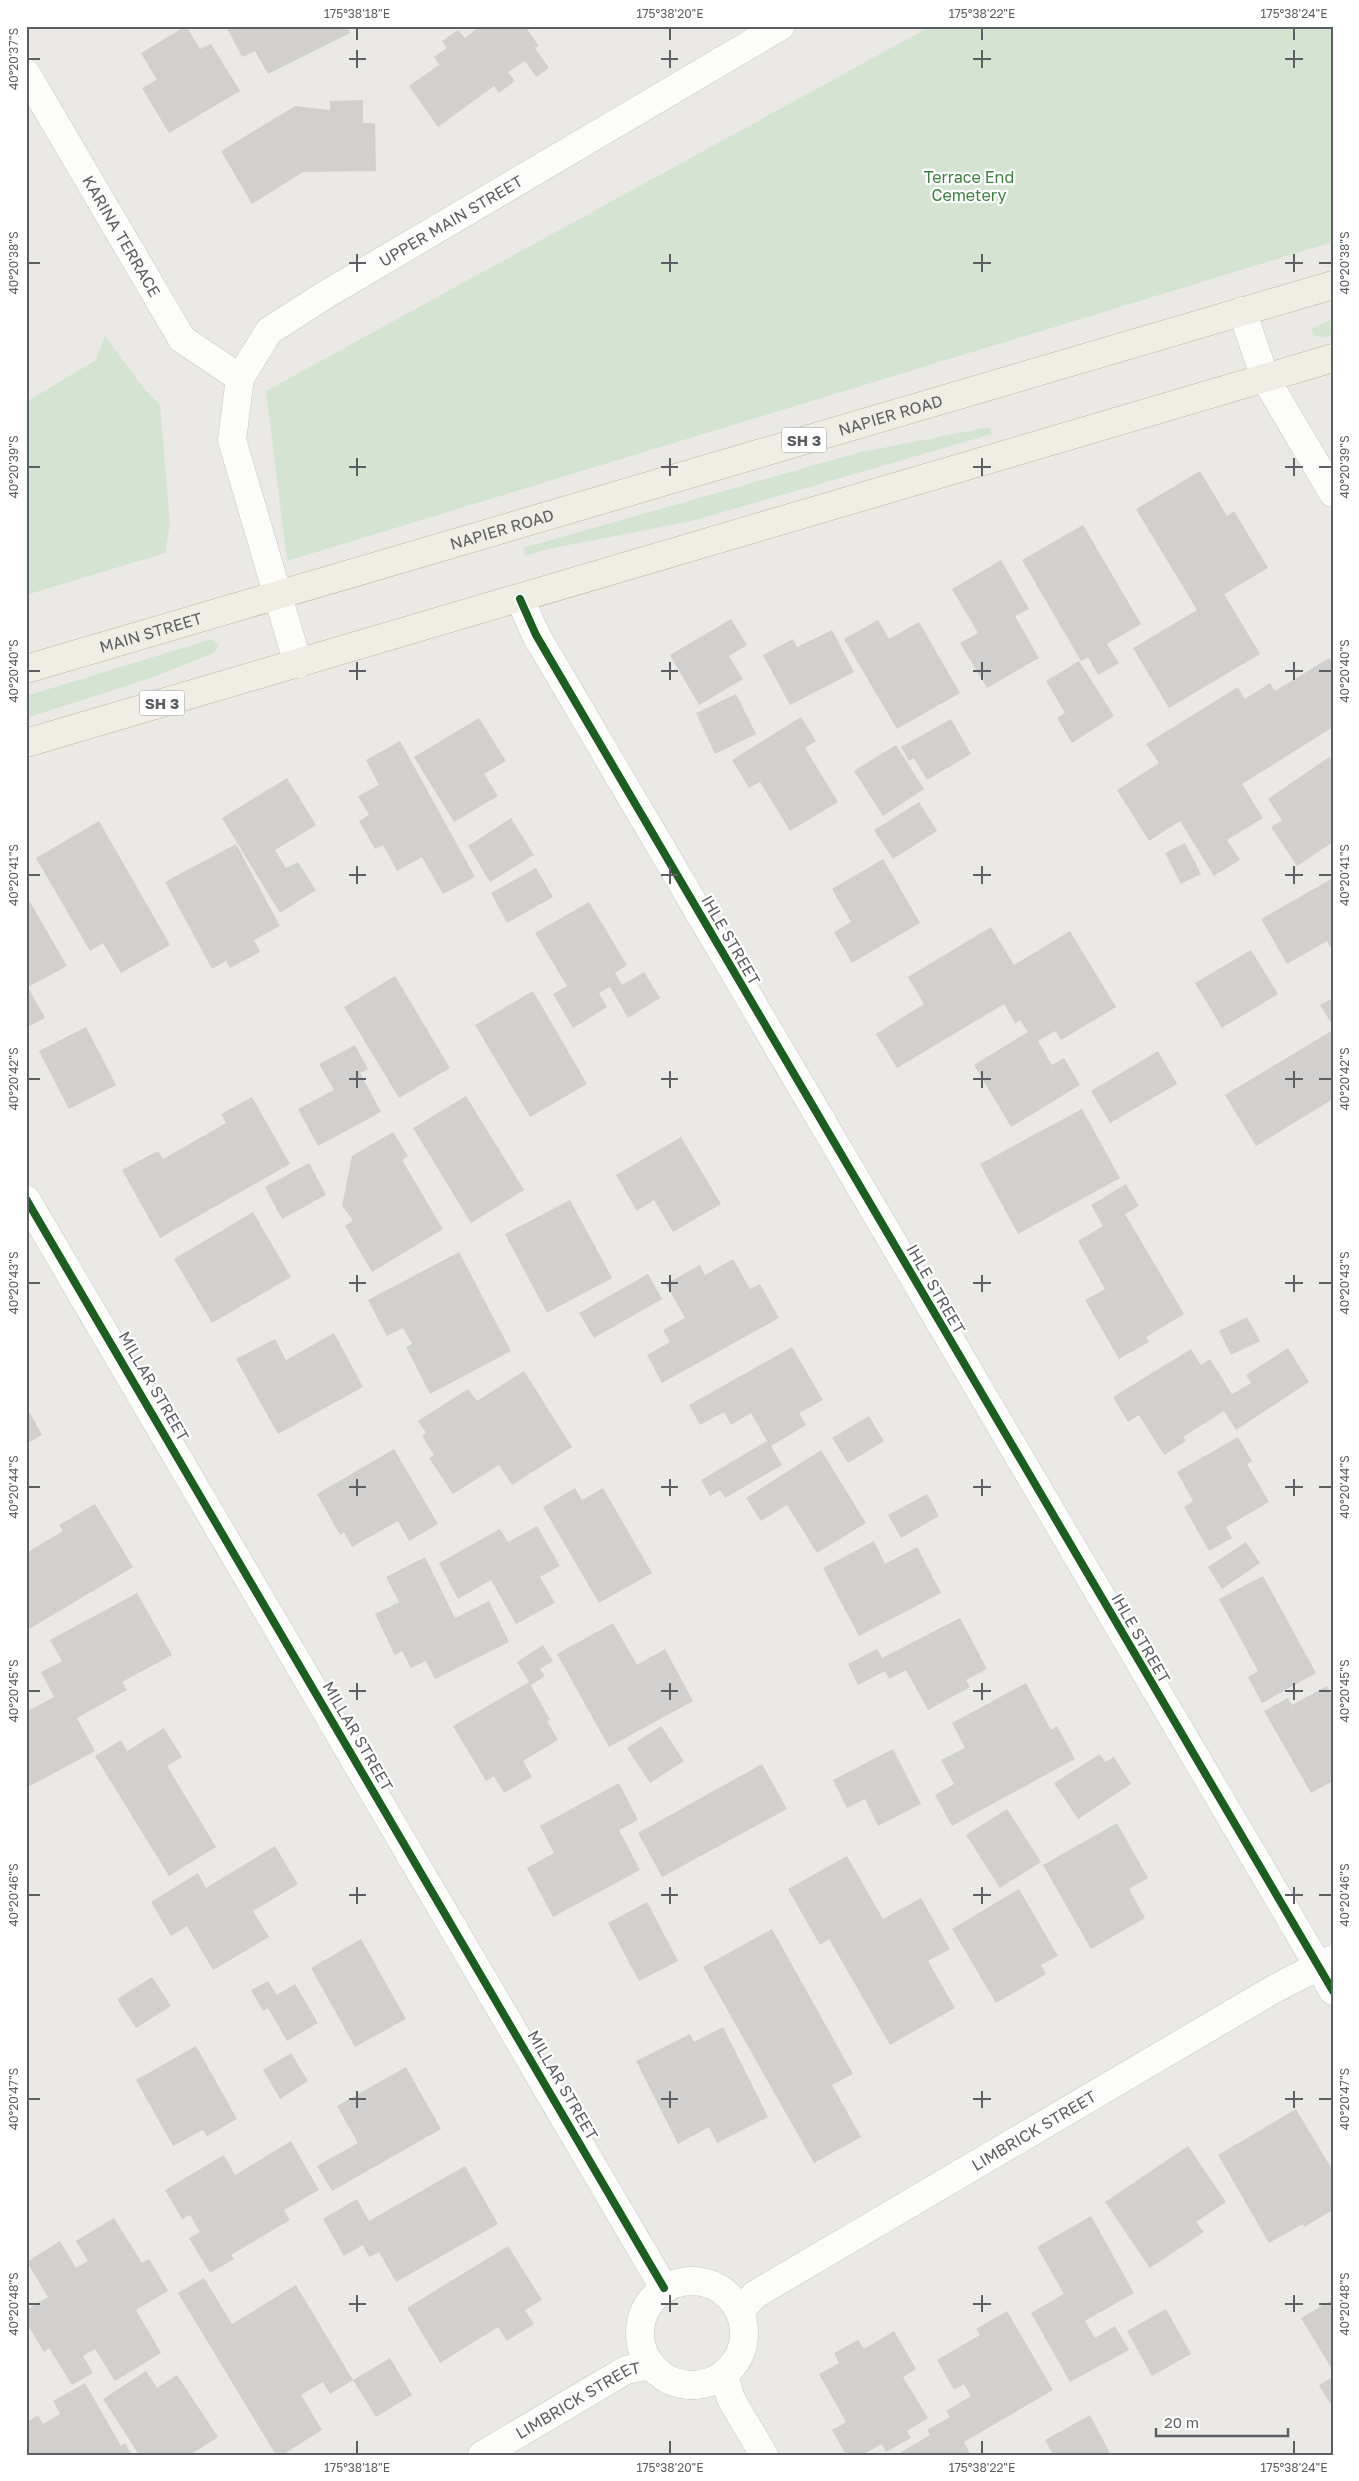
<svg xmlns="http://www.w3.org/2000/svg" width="1359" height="2481" font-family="'Golos Text',sans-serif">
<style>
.green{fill:#d3e5d1}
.building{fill:#d1d0ce}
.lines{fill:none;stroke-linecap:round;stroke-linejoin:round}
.minor-casing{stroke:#c7c7c7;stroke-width:29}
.secondary-casing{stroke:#c7c7c6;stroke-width:29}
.trunk-casing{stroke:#bfb395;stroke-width:29}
.minor{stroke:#fcfcfb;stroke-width:28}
.secondary{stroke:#fcfcfb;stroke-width:28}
.trunk{stroke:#efede4;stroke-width:28}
.cycleway-casing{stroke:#fff;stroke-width:11}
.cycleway{stroke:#1b5e20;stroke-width:8}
.ticks{fill:none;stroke:#5b5e62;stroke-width:2}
.labels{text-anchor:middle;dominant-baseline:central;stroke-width:4.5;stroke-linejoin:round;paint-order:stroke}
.shield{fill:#fff;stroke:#8c8e91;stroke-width:1}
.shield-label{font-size:15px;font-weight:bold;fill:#5b5e62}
.park-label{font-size:16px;fill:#3b813f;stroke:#fff}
.street-label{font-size:16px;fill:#5b5e62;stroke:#fff}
.neatline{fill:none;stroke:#5b5e62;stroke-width:2}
.ticks-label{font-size:12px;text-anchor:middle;fill:#5b5e62}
</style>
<rect width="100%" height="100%" fill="#eae9e5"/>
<g class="green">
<path d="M931 26H1333V242L287 561 266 391Z"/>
<path d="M1333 319V335L1323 338 1313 335 1312 328Z"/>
<path d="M105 336 142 386 160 405 170 524 165 553 26 595V402L96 360Z"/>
<path d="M989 427 992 434 692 521 548 549 525 556 523 548 857 453Z"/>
<path d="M212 639 219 645 214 653 151 678 26 718V696Z"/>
</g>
<g class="building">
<path d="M186 26 200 49 211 44 240 91 169 133 142 88 157 80 141 53Z"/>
<path d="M226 26H347L350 33 268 74 255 51 242 57Z"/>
<path d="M480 26H525L539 46 535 48 549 68 536 77 525 61 508 72 515 81 499 93 494 86 438 127 409 86 439 65 434 57 447 48 442 41 458 30 465 38Z"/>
<path d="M363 100V123H375L376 171 303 172 252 204 221 151 295 106 330 110V101Z"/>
<path d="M1200 471 1227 516 1234 511 1268 568 1224 594 1260 654 1169 708 1133 648 1197 610 1136 509Z"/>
<path d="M1083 525 1141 624 1107 644 1119 663 1098 675 1088 657 1081 661 1022 560Z"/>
<path d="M1001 560 1029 609 1015 616 1039 658 987 688 960 643 978 633 952 589Z"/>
<path d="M731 619 747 645 729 656 743 679 699 705 670 655Z"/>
<path d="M878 620 889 639 919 622 960 693 897 729 844 639Z"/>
<path d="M832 630 854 672 790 705 763 655 793 639 797 647Z"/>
<path d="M1329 658 1333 664V727L1242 784 1263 818 1227 840 1240 860 1214 876 1180 821 1149 841 1117 790 1159 763 1146 744 1238 687 1245 699 1270 683 1275 691Z"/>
<path d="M1079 661 1114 716 1072 743 1057 718 1065 713 1046 681Z"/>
<path d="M736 694 756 734 715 754 696 713Z"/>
<path d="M801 717 816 741 805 748 838 802 790 831 760 782 749 788 732 760Z"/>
<path d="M479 718 506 761 484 774 498 796 454 822 414 757Z"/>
<path d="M951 719 971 754 927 780 914 758 909 761 901 747Z"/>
<path d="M400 741 475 877 443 894 422 857 397 871 383 845 375 849 359 821 369 815 358 796 379 785 366 760Z"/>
<path d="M896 745 924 789 883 816 854 771Z"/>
<path d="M1329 757 1333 762V842L1297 866 1271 827 1282 820 1268 799Z"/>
<path d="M287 778 316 825 275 850 286 868 298 862 316 890 280 913 222 818Z"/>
<path d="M919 802 937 831 893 859 874 830Z"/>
<path d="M511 818 534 855 490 882 468 846Z"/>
<path d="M99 821 170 945 121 973 103 943 90 951 36 858Z"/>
<path d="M1185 843 1201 874 1181 884 1165 853Z"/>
<path d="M236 844 280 926 254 940 260 952 230 968 226 961 212 969 165 882Z"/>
<path d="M883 859 920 923 852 963 834 932 851 922 832 889Z"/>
<path d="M536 868 553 897 507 923 491 893Z"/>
<path d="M1333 878V945L1330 947 1327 941 1287 964 1261 919Z"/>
<path d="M26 895 67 966 28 987 45 1018 26 1028Z"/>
<path d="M589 902 627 965 615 973 622 985 644 972 660 998 628 1018 610 987 599 993 607 1007 573 1028 553 994 567 986 535 933Z"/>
<path d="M991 927 1014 965 1070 931 1116 1007 1061 1040 1055 1031 1038 1041 1052 1065 1064 1058 1080 1085 1011 1127 974 1065 1028 1032 1020 1020 1015 1023 1004 1004 897 1068 876 1034 924 1004 908 977Z"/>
<path d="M1251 950 1278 994 1222 1028 1195 983Z"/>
<path d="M395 976 450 1068 399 1098 344 1007Z"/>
<path d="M533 991 587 1084 530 1117 475 1025Z"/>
<path d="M1333 998V1026L1320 1005Z"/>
<path d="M86 1027 116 1085 69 1109 39 1051Z"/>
<path d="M1333 1030V1099L1256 1146 1225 1095Z"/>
<path d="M355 1045 368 1069 360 1073 381 1112 318 1146 298 1109 334 1090 319 1064Z"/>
<path d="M1158 1051 1177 1084 1110 1123 1091 1091Z"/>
<path d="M466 1096 524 1190 471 1223 413 1128Z"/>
<path d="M252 1097 290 1164 160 1238 122 1170 158 1151 163 1159 226 1123 221 1114Z"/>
<path d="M1082 1109 1120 1178 1018 1234 980 1164Z"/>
<path d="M393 1132 408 1156 402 1160 443 1229 372 1272 345 1226 353 1220 342 1206 352 1156Z"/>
<path d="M681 1137 721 1204 673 1232 654 1200 637 1211 616 1175Z"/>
<path d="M309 1163 326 1195 282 1219 265 1187Z"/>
<path d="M1126 1184 1139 1206 1125 1214 1184 1314 1146 1337 1149 1342 1119 1359 1085 1300 1105 1289 1078 1241 1103 1226 1091 1205Z"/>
<path d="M570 1200 612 1278 547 1313 505 1234Z"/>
<path d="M253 1212 291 1277 212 1323 174 1259Z"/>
<path d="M459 1252 511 1351 430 1394 406 1347 412 1344 403 1328 387 1336 368 1300Z"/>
<path d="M733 1259 750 1289 760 1284 779 1318 662 1383 647 1355 670 1342 663 1330 685 1318 666 1284 700 1265 705 1275Z"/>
<path d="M648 1274 662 1299 594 1338 579 1313Z"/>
<path d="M1247 1317 1260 1341 1231 1355 1219 1331Z"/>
<path d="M334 1333 363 1387 278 1434 236 1359 275 1339 286 1360Z"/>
<path d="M792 1347 823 1400 799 1413 806 1425 771 1446 782 1465 725 1498 720 1490 710 1496 701 1480 767 1441 751 1413 731 1425 724 1412 700 1425 689 1405Z"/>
<path d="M1288 1348 1309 1382 1236 1430 1224 1411 1183 1437 1186 1441 1164 1455 1139 1415 1128 1422 1113 1397 1191 1349 1201 1365 1210 1359 1232 1394 1251 1383 1246 1375Z"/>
<path d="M524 1371 572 1447 512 1485 499 1465 453 1494 429 1458 434 1455 422 1436 426 1433 418 1421 468 1389 477 1401Z"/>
<path d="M26 1406 42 1435 26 1444Z"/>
<path d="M869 1416 884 1441 848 1463 832 1438Z"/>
<path d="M1238 1437 1252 1461 1247 1464 1269 1502 1226 1527 1232 1538 1209 1551 1184 1507 1193 1501 1177 1472Z"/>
<path d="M394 1449 438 1524 409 1541 398 1521 352 1547 344 1532 340 1535 317 1494Z"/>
<path d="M821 1450 866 1523 817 1553 787 1505 761 1521 746 1498Z"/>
<path d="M575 1488 582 1500 603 1488 652 1573 599 1603 543 1507Z"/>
<path d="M927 1494 939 1516 901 1538 888 1515Z"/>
<path d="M95 1504 133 1567 26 1631V1553L63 1531 59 1525Z"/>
<path d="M537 1526 560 1566 540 1577 555 1603 516 1624 491 1580 458 1599 439 1563 500 1529 508 1542Z"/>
<path d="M874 1541 885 1564 917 1547 941 1593 859 1636 823 1568Z"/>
<path d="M1246 1542 1260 1563 1222 1589 1208 1567Z"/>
<path d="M425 1557 455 1618 489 1601 509 1642 435 1679 426 1661 411 1668 402 1651 395 1655 375 1614 399 1602 386 1577Z"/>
<path d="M1263 1576 1316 1673 1262 1703 1248 1677 1258 1671 1219 1599Z"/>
<path d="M137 1593 172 1655 122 1682 127 1690 77 1718 95 1751 26 1788V1712L54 1697 41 1672 62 1661 50 1640Z"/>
<path d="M960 1618 987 1669 966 1680 970 1687 928 1710 906 1670 889 1679 885 1671 858 1685 848 1664 877 1649 882 1658Z"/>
<path d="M613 1623 637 1665 665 1649 693 1701 609 1747 557 1654Z"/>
<path d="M543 1645 553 1661 540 1669 545 1676 531 1685 517 1662Z"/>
<path d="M529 1682 550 1720 547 1721 558 1740 523 1761 532 1777 504 1793 494 1776 486 1781 453 1726Z"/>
<path d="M1026 1683 1051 1730 1057 1726 1075 1759 952 1826 935 1795 954 1784 941 1760 965 1748 952 1723Z"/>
<path d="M1327 1686 1333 1697V1781L1311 1793 1264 1711 1288 1698 1292 1705Z"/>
<path d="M661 1726 684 1761 650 1783 627 1748Z"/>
<path d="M164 1728 182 1757 167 1766 216 1847 169 1876 95 1756 121 1740 127 1751Z"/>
<path d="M893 1749 921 1804 878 1826 865 1799 847 1808 833 1780Z"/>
<path d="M1100 1754 1105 1762 1114 1757 1131 1784 1078 1819 1054 1783Z"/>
<path d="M762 1764 787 1809 662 1877 638 1833Z"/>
<path d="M619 1783 638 1820 619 1830 640 1870 553 1917 527 1868 554 1853 540 1826Z"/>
<path d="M1007 1809 1041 1862 1000 1888 966 1835Z"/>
<path d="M1117 1823 1148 1878 1129 1889 1145 1918 1091 1949 1043 1865Z"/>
<path d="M275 1846 298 1884 253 1911 269 1937 213 1970 187 1926 171 1936 151 1902 198 1873 206 1888Z"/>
<path d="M847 1856 883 1919 921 1898 950 1949 928 1961 955 2008 890 2045 829 1939 820 1945 788 1889Z"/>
<path d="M1019 1889 1058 1956 1041 1965 1046 1974 996 2003 952 1929Z"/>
<path d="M647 1902 678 1961 639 1981 608 1923Z"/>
<path d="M772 1929 853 2074 832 2085 861 2137 814 2163 703 1967Z"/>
<path d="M361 1939 406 2019 355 2047 311 1968Z"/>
<path d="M152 1977 171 2006 136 2028 117 1999Z"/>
<path d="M268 1981 277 1995 295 1984 318 2023 287 2041 268 2008 263 2011 251 1990Z"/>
<path d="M723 2027 768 2117 717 2143 709 2127 678 2144 636 2061 690 2034 694 2042Z"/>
<path d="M196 2046 237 2119 207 2136 203 2130 173 2146 136 2080Z"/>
<path d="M291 2053 308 2081 280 2099 263 2070Z"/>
<path d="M406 2067 441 2129 332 2191 317 2166 358 2143 337 2106Z"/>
<path d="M1296 2109 1333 2171V2210L1304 2227 1303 2224 1269 2243 1218 2155Z"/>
<path d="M291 2141 319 2190 284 2210 290 2220 231 2255 234 2259 210 2273 189 2238 200 2232 190 2215 182 2219 165 2190 224 2155 235 2175Z"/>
<path d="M1188 2146 1226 2202 1196 2222 1204 2232 1150 2268 1105 2202Z"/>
<path d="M465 2166 498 2224 396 2282 379 2252 369 2257 363 2245 344 2256 323 2219 357 2199 369 2221Z"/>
<path d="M1091 2216 1134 2293 1085 2321 1095 2338 1115 2326 1129 2350 1070 2382 1031 2313 1064 2294 1037 2247Z"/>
<path d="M114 2218 142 2263 149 2259 168 2291 136 2310 161 2353 115 2381 95 2349 83 2356 93 2373 72 2385 49 2348 44 2352 26 2322V2310L48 2297 27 2262 60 2241 76 2268 88 2261 76 2241Z"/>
<path d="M508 2246 542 2300 525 2310 534 2324 507 2341 498 2327 440 2363 407 2308Z"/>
<path d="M204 2278 232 2324 296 2285 353 2380 330 2394 323 2382 301 2395 322 2430 282 2455H276L178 2293Z"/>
<path d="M1333 2299V2371L1301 2318Z"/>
<path d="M1166 2309 1191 2354 1152 2376 1127 2331Z"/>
<path d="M1007 2311 1053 2390 964 2442 971 2455H896L930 2435 927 2430 950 2417 946 2411 971 2396 964 2384 954 2390 937 2360 980 2335 976 2329Z"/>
<path d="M894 2331 916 2369 903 2377 928 2418 907 2431 911 2438 886 2452 882 2444 862 2455H846L832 2430 846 2422 819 2374 839 2363 834 2353 858 2340 864 2349Z"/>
<path d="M390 2358 412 2395 376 2417 353 2380Z"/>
<path d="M146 2371 157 2388 177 2375 218 2437 190 2455H139L103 2399Z"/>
<path d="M1333 2377V2408L1319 2385Z"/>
<path d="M85 2383 121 2446 125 2443 132 2455H26V2423L38 2415 43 2424 60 2414 53 2401Z"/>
<path d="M1090 2415 1111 2455H1053L1045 2440Z"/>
</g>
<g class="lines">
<defs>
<g id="minor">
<path id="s1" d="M26 73 182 339 240 378"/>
<path d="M1242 311 1265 378 1333 493"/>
<path d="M520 599 536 635 1333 1991"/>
<path d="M26 1199 664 2288"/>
<circle cx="692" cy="2333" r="52"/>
<path id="s2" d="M740 2310 756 2294 1274 1989 1333 1959"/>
<path d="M724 2376 731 2399 764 2455"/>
<path id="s3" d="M482 2455 626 2370 650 2365"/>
</g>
<g id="secondary">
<path id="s4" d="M298 664 232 440 240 378 269 331 325 295 781 26"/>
</g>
<g id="trunk">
<path id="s5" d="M26 669 1333 285"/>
<path d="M26 743 1333 358"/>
</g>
</defs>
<use href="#minor" class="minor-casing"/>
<use href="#secondary" class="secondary-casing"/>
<use href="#trunk" class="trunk-casing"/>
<use href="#minor" class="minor"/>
<use href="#secondary" class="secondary"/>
<use href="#trunk" class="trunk"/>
<defs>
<g id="cycleway">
<path d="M520 599 536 635 1333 1991"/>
<path d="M26 1199 664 2288"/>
</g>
</defs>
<use href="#cycleway" class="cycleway-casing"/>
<use href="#cycleway" class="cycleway"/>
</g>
<path class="ticks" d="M357 28V40M670 28V40M982 28V40M1294 28V40M357 50V68M670 50V68M982 50V68M1294 50V68M28 59H40M349 59H366M661 59H678M973 59H991M1285 59H1303M357 254V272M670 254V272M982 254V272M1294 254V272M28 263H40M349 263H366M661 263H678M973 263H991M1285 263H1303M1319 263H1332M357 458V476M670 458V476M982 458V476M1294 458V476M28 467H40M349 467H366M661 467H678M973 467H991M1285 467H1303M1319 467H1332M357 662V680M670 662V680M982 662V680M1294 662V680M28 671H40M349 671H366M661 671H678M973 671H991M1285 671H1303M1319 671H1332M357 866V884M670 866V884M982 866V884M1294 866V884M28 875H40M349 875H366M661 875H678M973 875H991M1285 875H1303M1319 875H1332M357 1071V1088M670 1071V1088M982 1071V1088M1294 1071V1088M28 1079H40M349 1079H366M661 1079H678M973 1079H991M1285 1079H1303M1319 1079H1332M357 1275V1292M670 1275V1292M982 1275V1292M1294 1275V1292M28 1283H40M349 1283H366M661 1283H678M973 1283H991M1285 1283H1303M1319 1283H1332M357 1479V1496M670 1479V1496M982 1479V1496M1294 1479V1496M28 1487H40M349 1487H366M661 1487H678M973 1487H991M1285 1487H1303M1319 1487H1332M357 1683V1700M670 1683V1700M982 1683V1700M1294 1683V1700M28 1691H40M349 1691H366M661 1691H678M973 1691H991M1285 1691H1303M1319 1691H1332M357 1887V1904M670 1887V1904M982 1887V1904M1294 1887V1904M28 1895H40M349 1895H366M661 1895H678M973 1895H991M1285 1895H1303M1319 1895H1332M357 2091V2108M670 2091V2108M982 2091V2108M1294 2091V2108M28 2099H40M349 2099H366M661 2099H678M973 2099H991M1285 2099H1303M1319 2099H1332M357 2295V2312M670 2295V2312M982 2295V2312M1294 2295V2312M28 2304H40M349 2304H366M661 2304H678M973 2304H991M1285 2304H1303M1319 2304H1332M357 2441V2454M670 2441V2454M982 2441V2454M1294 2441V2454"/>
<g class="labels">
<g class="shield">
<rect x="781.5" y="427.5" width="45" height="25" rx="4"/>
<rect x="139.5" y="690.5" width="45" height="25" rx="4"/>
</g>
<g class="shield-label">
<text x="804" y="440">SH 3</text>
<text x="162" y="703">SH 3</text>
</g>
<g class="park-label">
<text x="969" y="177">Terrace End<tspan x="969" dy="18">Cemetery</tspan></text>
</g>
<g class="street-label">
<text stroke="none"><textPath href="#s4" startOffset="564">UPPER MAIN STREET</textPath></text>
<text stroke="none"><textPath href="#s1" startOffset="189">KARINA TERRACE</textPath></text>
<text stroke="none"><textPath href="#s5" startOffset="901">NAPIER ROAD</textPath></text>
<text stroke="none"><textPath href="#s5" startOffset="496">NAPIER ROAD</textPath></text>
<text stroke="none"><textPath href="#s5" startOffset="130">MAIN STREET</textPath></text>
<text transform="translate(731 940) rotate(60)">IHLE STREET</text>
<text transform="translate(936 1289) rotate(60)">IHLE STREET</text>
<text transform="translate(154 1386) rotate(60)">MILLAR STREET</text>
<text transform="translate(1141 1638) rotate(60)">IHLE STREET</text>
<text transform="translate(358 1736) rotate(60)">MILLAR STREET</text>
<text transform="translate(563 2085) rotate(60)">MILLAR STREET</text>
<text stroke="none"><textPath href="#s2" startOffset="345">LIMBRICK STREET</textPath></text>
<text stroke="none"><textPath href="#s3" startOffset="111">LIMBRICK STREET</textPath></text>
</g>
</g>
<rect width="1359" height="2481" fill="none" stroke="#ffffff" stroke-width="55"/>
<path d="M1156 2428v8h132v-8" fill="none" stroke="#5b5e62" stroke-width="2.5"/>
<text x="1164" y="2428" font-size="15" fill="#5b5e62" stroke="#ffffff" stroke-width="4" paint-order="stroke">20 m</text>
<rect x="28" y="28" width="1304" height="2426" class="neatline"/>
<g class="ticks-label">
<text x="357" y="18">175°38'18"E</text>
<text x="670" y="18">175°38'20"E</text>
<text x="982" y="18">175°38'22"E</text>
<text x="1294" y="18">175°38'24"E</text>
<text transform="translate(14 59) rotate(-90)" y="4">40°20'37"S</text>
<text transform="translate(14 263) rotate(-90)" y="4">40°20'38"S</text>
<text transform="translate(1345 263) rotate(-90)" y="4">40°20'38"S</text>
<text transform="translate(14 467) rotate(-90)" y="4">40°20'39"S</text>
<text transform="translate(1345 467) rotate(-90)" y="4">40°20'39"S</text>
<text transform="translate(14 671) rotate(-90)" y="4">40°20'40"S</text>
<text transform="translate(1345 671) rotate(-90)" y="4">40°20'40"S</text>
<text transform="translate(14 875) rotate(-90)" y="4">40°20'41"S</text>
<text transform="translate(1345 875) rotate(-90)" y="4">40°20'41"S</text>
<text transform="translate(14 1079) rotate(-90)" y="4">40°20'42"S</text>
<text transform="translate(1345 1079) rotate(-90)" y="4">40°20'42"S</text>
<text transform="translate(14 1283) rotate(-90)" y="4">40°20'43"S</text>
<text transform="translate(1345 1283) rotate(-90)" y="4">40°20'43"S</text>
<text transform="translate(14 1487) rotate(-90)" y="4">40°20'44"S</text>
<text transform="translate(1345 1487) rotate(-90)" y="4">40°20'44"S</text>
<text transform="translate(14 1691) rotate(-90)" y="4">40°20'45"S</text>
<text transform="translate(1345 1691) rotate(-90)" y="4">40°20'45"S</text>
<text transform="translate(14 1895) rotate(-90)" y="4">40°20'46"S</text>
<text transform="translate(1345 1895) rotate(-90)" y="4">40°20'46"S</text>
<text transform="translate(14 2099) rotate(-90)" y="4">40°20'47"S</text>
<text transform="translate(1345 2099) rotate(-90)" y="4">40°20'47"S</text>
<text transform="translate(14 2304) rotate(-90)" y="4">40°20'48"S</text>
<text transform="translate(1345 2304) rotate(-90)" y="4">40°20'48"S</text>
<text x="357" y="2472">175°38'18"E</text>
<text x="670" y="2472">175°38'20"E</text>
<text x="982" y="2472">175°38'22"E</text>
<text x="1294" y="2472">175°38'24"E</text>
</g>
</svg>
